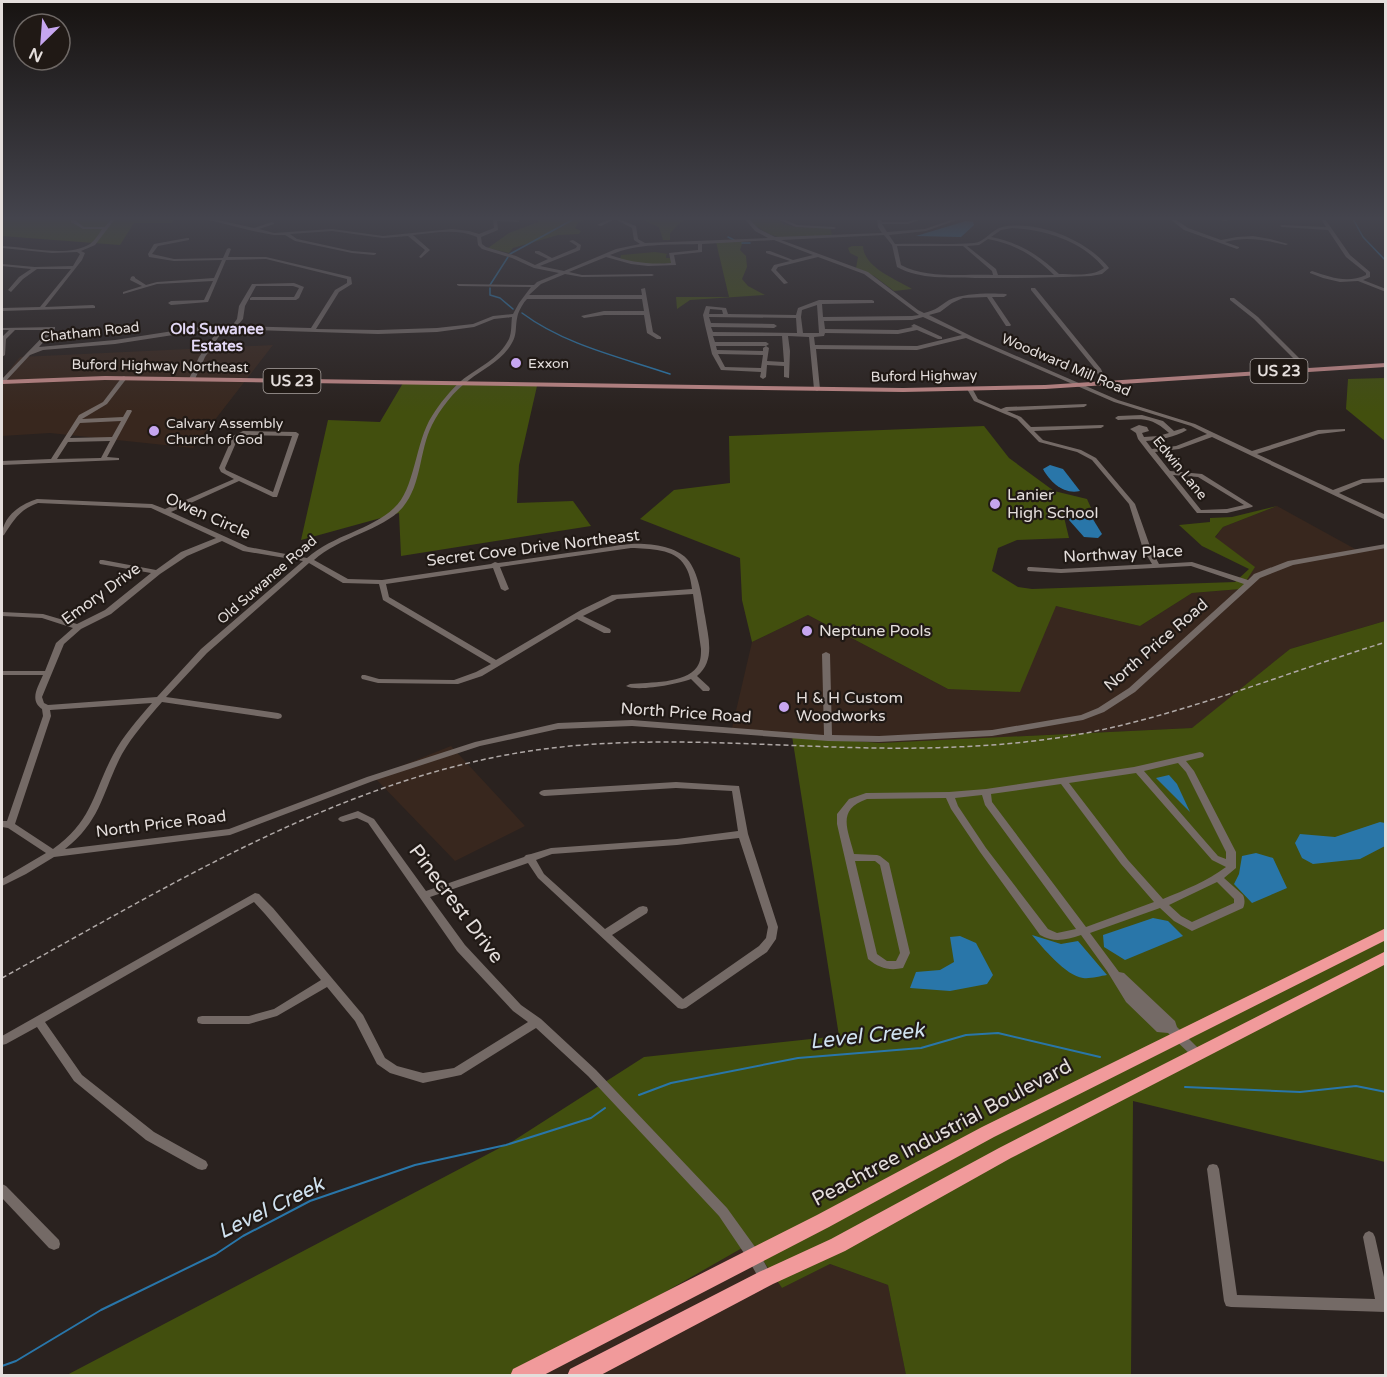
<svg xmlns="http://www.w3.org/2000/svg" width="1387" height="1377" font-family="'Varela Round',sans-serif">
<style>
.commercial{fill:#38271e}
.green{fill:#394503}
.forest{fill:#424f0e}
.water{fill:#2976a9}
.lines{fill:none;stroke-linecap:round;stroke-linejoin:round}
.stream-far1{stroke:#2976a9;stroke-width:1.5}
.stream{stroke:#2976a9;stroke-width:2}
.minor{fill:#746a66;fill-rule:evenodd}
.major{fill:#bf8786;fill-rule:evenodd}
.highway{fill:#f19a9b;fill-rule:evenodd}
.rail{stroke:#afa8a6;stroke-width:1.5;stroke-dasharray:5 3;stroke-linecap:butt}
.poi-dot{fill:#c6a6f0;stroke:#201915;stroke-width:2}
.labels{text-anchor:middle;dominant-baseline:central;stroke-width:4.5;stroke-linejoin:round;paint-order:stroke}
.far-street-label{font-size:14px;fill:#e4dedc;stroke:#201915}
.far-poi-label{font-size:14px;fill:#e4dedc;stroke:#201915;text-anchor:start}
.far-neighbourhood-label{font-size:15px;font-weight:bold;fill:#e3d8f5;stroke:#201915}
.shield{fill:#201915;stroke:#a9a3a0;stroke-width:1.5}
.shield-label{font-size:15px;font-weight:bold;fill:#e4dedc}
.poi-label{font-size:16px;fill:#e4dedc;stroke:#201915;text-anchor:start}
.street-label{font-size:16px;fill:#e4dedc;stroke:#201915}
.near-street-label{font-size:20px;fill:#e4dedc;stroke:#201915}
.near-water-label{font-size:21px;font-style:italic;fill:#d0e2f0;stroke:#201915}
</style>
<rect width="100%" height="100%" fill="#2a221f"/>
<g class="commercial">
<path d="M273 345 193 448 50 433 2 436V379L20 357Z"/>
<path d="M1277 506 1357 550 1385 545V621L1290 649 1193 728 880 743 732 728 752 642 808 615 948 689 1056 606 1140 626 1192 593 1241 589 1254 567 1215 538 1223 527Z"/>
<path d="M451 746 525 826 455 861 374 777Z"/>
<path d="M751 1243 782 1288 830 1264 888 1285 906 1375 511 1376 609 1324Z"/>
</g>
<g class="green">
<path d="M748 219H777L783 224 795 227 828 228 831 230 832 236C796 238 777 246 748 219Z"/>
<path d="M655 252 668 254 666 255V258H670L673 263 641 265 620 260 621 255Z"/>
</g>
<g class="forest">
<path d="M2 219H175L172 223H134L120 245 2 236Z"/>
<path d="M537 219H586L578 223 575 228 581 231 579 234 558 235 513 248 509 253 488 248 509 233 538 222Z"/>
<path d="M640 219H684L670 233V240H663L659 227Z"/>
<path d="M743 241 740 250 746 256 747 267 742 279 748 286 765 295 690 300 677 309 676 297H729L716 242Z"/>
<path d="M852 246H863C864 268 896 279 912 289L894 291 874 276 856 268 858 257 850 253 848 248Z"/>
<path d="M1385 378H1386L1385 441 1346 409 1348 379Z"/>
<path d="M403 383 537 386 519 465 517 503 573 501 591 526 401 556 399 513 301 540 328 420 380 422Z"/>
<path d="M984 426 1009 458 1054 491 1087 499 1092 510 1063 513 1069 538 1017 540 998 548 992 571 1018 587 1032 589 1235 582 1249 569 1202 546 1179 525 1210 522V518L1232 517 1277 506 1223 527 1215 537 1255 567 1241 589 1192 593 1140 626 1056 606 1020 692 948 689 808 615 752 642 742 600 740 558 640 519 674 490 730 483 729 436Z"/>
<path d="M1385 621V1162L1133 1101 1131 1375H906L888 1285 830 1264 782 1288 751 1243 609 1324 511 1375 65 1376 513 1141 644 1057 839 1036 792 736 880 743 1192 728 1290 649Z"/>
</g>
<g class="water">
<path d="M966 221 973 222 974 225 961 237 916 236Z"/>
<path d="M1050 465 1063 469 1080 491C1064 495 1050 482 1043 469Z"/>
<path d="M1077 513 1091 516 1102 534 1098 538 1084 537 1069 520 1071 515Z"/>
<path d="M1169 775 1177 784 1190 812 1156 778Z"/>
<path d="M1380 822 1385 823V846L1360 859 1313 864 1302 858 1295 843 1300 834 1335 837Z"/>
<path d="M1256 853 1273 858 1287 888 1252 903 1234 884 1239 874 1242 856Z"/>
<path d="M1153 918 1168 921 1183 936 1125 960 1104 947 1103 935Z"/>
<path d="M1032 935 1061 944 1078 941 1107 975C1100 976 1090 979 1083 978 1066 976 1042 947 1032 935Z"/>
<path d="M960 936 976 943 993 975 987 984 950 991 910 988 916 972 940 970 954 962 950 937Z"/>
</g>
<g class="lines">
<g class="stream-far1">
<path d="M1353 219 1363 237 1386 261"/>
<path d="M728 237 734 240"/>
<path d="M742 243H750"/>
<path d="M510 254 574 219"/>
<path d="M490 285 508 257"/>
<path d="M490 288V295L500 298 513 309"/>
<path d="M522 313C565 345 620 357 670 374"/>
</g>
<g class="stream">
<path d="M1185 1087 1300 1092 1356 1086 1386 1092"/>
<path d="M639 1095 671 1083 798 1058 921 1048 966 1035 998 1033 1100 1057"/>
<path d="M2 1366 16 1361 101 1310 216 1254 243 1236 310 1201 415 1165 506 1145 591 1118 605 1108"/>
</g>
<g class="minor">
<path d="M111 219H115L95 245 81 251 85 253 82 260 45 307 93 305 95 306V308L2 311V308L40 307 71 269H37L23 279 11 292 8 290 19 277 31 269 2 266V264L35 267 73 266 80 254 77 252 52 253 2 248V246C27 247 68 258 90 244 95 240 99 234 102 229H83L71 222V220H75L84 227H105Z"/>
<path d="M205 219H213L254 228 272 222 274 223V224L259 229 274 233 332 229 383 236 452 229 469 231 479 234 494 228 493 219 517 220 519 221V222L497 221 498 230 481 237 482 244 486 247 516 256 535 265 548 259 535 253V251H539L552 258 576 248 577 246 569 241 573 240 581 245 580 250 540 266 564 271 616 249 640 244 634 240 632 228 615 219 601 226 597 225C613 216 620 219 636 226L638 239 645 243 768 238 755 231 745 219H749L759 229 775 237 882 233 878 227 877 219H881L882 222H908L916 219H922L908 224H882L887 232 925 229 954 219H960L926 231 889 235 895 244C921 243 948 245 974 243 985 242 991 230 1002 227 1038 220 1087 240 1109 268L1102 274 1091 276C1052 278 1013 278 975 278 948 277 921 280 897 267L892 245 884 235 781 240 868 272 918 310 924 313C937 310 939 306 949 300 964 293 990 293 1006 294L1007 295 1004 297H992L1011 325 1010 326H1006L987 297 963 298 952 303 940 312 929 315 975 338 1118 400 1195 424 1252 451 1318 430 1345 429V431L1319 434 1257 454 1333 490 1362 479 1386 478V482L1363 483 1339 493 1386 515V520L1212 437 1179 449 1155 452 1170 471 1202 474 1253 506 1252 507 1227 513H1197L1148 452 1138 439 1136 433 1130 429 1139 425 1147 427 1149 431 1142 433 1144 437 1158 436 1169 433C1151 416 1141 419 1118 420L1115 418 1118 416 1142 415 1163 421 1174 431 1184 428 1187 430C1175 437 1160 440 1146 441L1152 449 1176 446 1207 434 1191 426 1114 402 966 338 917 350 816 349 820 389 817 391 814 389 809 337 788 336 790 351 789 378 784 377V366L767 365 766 377 763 379 760 377 761 372 721 370 712 354 705 325 703 315 706 306 726 308 728 314 796 315 798 308 819 300H872L874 301V303L822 304 823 317 912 316 919 315 864 274 818 257 778 267 776 270 788 283 784 284 771 270 774 265 790 261 766 253V251H770L793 260 813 255 774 240 702 244V252L674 255 676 265 648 266 631 264 606 257 569 272 582 275 652 274 654 275 652 276 582 277 565 274 541 284 529 295H642L641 289 645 288 653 332 661 337V339H657L647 333 644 315H604L584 318 581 316 604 311H644L642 299H527C523 303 520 309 518 314 514 329 519 335 508 349 498 362 482 370 469 380 454 391 440 409 432 425 419 451 422 484 403 507 384 530 339 537 314 560L348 579 382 580 491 564 495 562 498 563C529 559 559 554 590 550 603 548 617 545 631 544 649 543 675 546 687 559 699 572 702 599 705 616 708 637 716 660 697 676L709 687 710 689 709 691H703L691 679C678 684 637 692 626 686L630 684C649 682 685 684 697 667 701 661 701 655 701 649L693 594 617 599 583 616 610 629 611 631 610 633H604L577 619 482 676 458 684 378 683 362 679 361 677 362 675H365L379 679 454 680 476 672 491 664 383 600 379 584 343 583 309 563 207 653 166 697 278 713 281 714 282 716 281 718 278 719 162 702C148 718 133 735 122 754 102 792 102 820 65 849L229 829 367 777 475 742 558 723 632 720 824 735 822 654 826 652 830 654 832 735 879 736 992 730 1081 715 1098 708 1129 688 1244 584 1191 566 1061 573 1028 571 1027 569 1028 567H1031L1061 569 1152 564 1143 549 1129 504 1092 460 1077 452 1039 442 1017 419 974 401 967 389 970 387 972 388 978 399 1001 409 1006 407 1086 404 1087 405 1084 407 1007 411 1021 417 1031 427 1103 425 1104 426 1101 428 1034 431 1043 440 1081 450 1096 458 1135 504 1151 549 1159 564 1192 562 1248 580 1254 574 1288 561 1386 544V548L1293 565 1260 578 1135 692 1104 712 1083 720 992 736 879 742 828 741 632 726 558 729 480 746 373 781 230 835 54 857 26 874 2 886V879L46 853 8 828 2 827V821H7L43 716 42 709C29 700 38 687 43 675H2V671H45L56 643 73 628 42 618 2 616V612L43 614 77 624 105 610 151 573 100 564 99 562 100 560H103L156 570 181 552 216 538 151 508 38 503C20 509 13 521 4 535L2 536C2 517 20 504 37 499L152 504 165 509 234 479 221 472 219 468 233 436 243 431 296 432 299 434 277 497H273L239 481 171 512 248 547 307 558C333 535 371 530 394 508 415 490 415 442 432 416 440 403 450 391 461 381 477 368 499 359 509 339 512 332 511 324 512 317L494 319 474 327 437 332 378 334 224 329 205 357 195 379 192 381 189 379 199 357 219 329H212L115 344 43 350 30 355 4 383 2 384V379C18 362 33 347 49 330H15L6 339 5 355 2 357V337L9 330H2V328L55 327V329L39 347 115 340 212 325 232 326 237 319 239 306 252 284 294 283 304 287 299 298 296 300H250V298L252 297H294L299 288 293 286H256L245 306 243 319 237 326 311 328 335 290 347 283V279L266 259 226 260 208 302 171 305 168 303 171 301 204 300 213 281 157 284 123 294V292L142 286 130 280 131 277 133 276 135 277V278L146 285 157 282 214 278 222 260 174 261 149 257 148 254 154 244 187 238H189V240L158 246 152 254 174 259 223 258 227 249 229 248 231 249 228 257H266L351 277 352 284 339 292 316 329 378 330 437 328 473 324 493 316 513 314 519 303 531 287 459 286 457 285V284L534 285 537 282 559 273 534 268 512 258 482 249 478 245 477 237C456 228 434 233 413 235L430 250 421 258 419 257 425 250 408 236 383 238 332 231 290 234 297 239 352 251 376 253V254L374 255 352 253 295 241 285 235H274L253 231ZM1012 228C1046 230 1082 241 1104 268 1092 277 1074 274 1059 274 1039 255 1018 242 991 237L1001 230ZM988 239C1015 244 1035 256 1054 275H998L996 269 967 246 979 245ZM698 244V250L669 253 671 263C650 265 630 262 610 255 638 243 668 245 698 244ZM897 246H963L992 271 993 275C965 274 926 279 901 265ZM817 305 819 333H803L801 317 802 310ZM710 309 722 310 723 314H709ZM709 317 796 318 797 333 713 332 711 327 774 328 777 326 774 324 711 323ZM923 317 962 335 917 346 815 345 814 337 824 336 825 333 898 334 917 330 938 339H942V337L914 324 911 326 913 327 898 330 825 329 824 321 912 320ZM713 336H782L784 362 767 361 769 348 766 346 763 348V351L717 350 716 346H766L769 344 766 342H715ZM718 354 763 355 761 368 725 367ZM244 435 292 436 273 492 226 470 225 468 238 438ZM1173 475 1198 477 1244 505 1227 509 1201 510ZM222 541 243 551 303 561 201 649 157 697 48 705 44 703 42 697 64 644 81 629 111 614 160 574 187 556ZM631 548C649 549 675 548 685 566 689 572 691 581 692 589L612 595 581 610 496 660 389 597 386 584 493 568 501 589 505 591 509 589 500 567ZM152 703C138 719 123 736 113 755 92 795 93 820 53 849L15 824 51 716 50 710Z"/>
<path d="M777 219H783L797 225 834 227 836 228 834 229 796 227Z"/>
<path d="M1170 219H1175L1188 228 1221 240 1237 237 1253 236 1270 239 1288 244 1286 245C1266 240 1246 236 1225 242L1239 247V248L1237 249 1184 230Z"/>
<path d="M1217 219H1227L1228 220 1226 221Z"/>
<path d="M1321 219H1325L1350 255 1370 272V277L1363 280 1386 289V292L1358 281 1340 282 1323 278 1310 273V272L1312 271C1330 277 1347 284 1366 275V273L1346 257 1328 230 1282 227 1280 226 1282 225 1326 227Z"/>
<path d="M1031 288H1035L1101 369 1107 383 1106 384H1102L1096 370 1031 290Z"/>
<path d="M1230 298H1234L1258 317 1310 369V371H1306L1254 319 1230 300Z"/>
<path d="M124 376 127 378 107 404 82 419 123 417 127 410H131L132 411 107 457 119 458V460L2 465V461L51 459 79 415 103 402 122 377ZM121 421 112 437 70 438 80 423ZM110 441 101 458 57 459 68 442Z"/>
<path d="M1200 752 1203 753 1204 755 1203 757 1186 761 1194 771 1236 852V868L1224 878 1243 895C1245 899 1245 904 1243 908L1192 931 1174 921 1160 908 1090 933 1119 972 1124 973 1175 1021 1177 1027 1202 1052 1204 1055 1202 1058 1198 1060 1194 1058 1168 1033 1157 1032 1126 1002 1107 971 1081 935C1066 940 1054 943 1040 935L980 852 951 809 946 798 867 799C836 810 848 829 854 854L877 855 880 856 889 863 910 953 903 968C889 971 879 968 868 959L837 824V814L849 799 866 793 949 792 986 789 1134 767ZM1178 763 1186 772 1226 852V859L1218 856 1144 771ZM1136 773 1212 860 1226 867C1207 881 1185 890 1163 899L1128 860 1069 783ZM1061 784 1121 864 1154 902 1086 927 992 802 991 794ZM982 795 985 805 1076 929 1057 933 1048 929 986 848 958 806 955 798ZM855 861H875L880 865 900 953 896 961H887L877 954ZM1217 882 1234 899V903L1192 922 1181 916 1169 905Z"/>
<path d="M676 782 739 786 748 834 778 927 776 939 767 952 686 1008 682 1009 678 1008 538 878 528 863 430 897 465 945 521 1005 541 1019 596 1070 727 1208 758 1251 773 1278 771 1282 766 1284 761 1282 748 1259 719 1216 588 1076 536 1028 461 1075 423 1083 390 1073 377 1064 355 1021 327 987 277 1016 249 1024H202L198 1023 197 1020 198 1017 202 1016H249L274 1009 321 980 265 914 254 902 45 1022 82 1075 154 1132 206 1161 208 1165 206 1169 202 1170 198 1169 146 1140 74 1081 37 1027 6 1044 2 1045V1036L255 893 259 894 273 908 363 1015 385 1058 397 1066 423 1073 454 1068 528 1022 513 1011 457 951 368 823 357 818 343 822 340 821 338 819 340 817 358 811 374 819 426 891 524 857 526 855 531 854 551 848 677 839 738 831 732 791 676 788 544 796 541 795 539 793 541 791 544 790ZM739 838 768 927 766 938 759 946 683 999 612 935 647 913 648 910 647 907 643 906 639 907 605 929 544 874 536 860 552 854 677 845Z"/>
<path d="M1213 1164 1217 1165 1219 1169 1237 1295 1375 1299 1363 1237 1365 1233 1369 1231 1373 1233 1375 1237 1386 1286V1312L1231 1307 1226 1306 1224 1301 1207 1169 1209 1165Z"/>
<path d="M2 1184 6 1186 59 1240 60 1244 59 1248 54 1250 49 1248 2 1198Z"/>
</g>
<path class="major" d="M1386 363V367L1045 389 903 392 105 380 2 384V380L105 376 903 388 1045 385Z"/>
<g class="highway">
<path d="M1386 928V940L994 1137 829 1227 542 1376H510L513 1369 817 1215 982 1127Z"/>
<path d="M1386 951V964L1011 1158 845 1251 773 1284 599 1376H567L570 1369 759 1272 831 1239 999 1148Z"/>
</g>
<path class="rail" d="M2 978C162 890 324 789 506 755 655 727 806 754 956 747 1005 745 1054 740 1101 730 1197 709 1292 671 1386 642"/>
</g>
<linearGradient id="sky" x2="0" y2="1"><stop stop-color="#171311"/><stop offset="0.53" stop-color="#44444d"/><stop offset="1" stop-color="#44444d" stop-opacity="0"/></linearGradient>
<rect width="1387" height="412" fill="url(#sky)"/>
<g class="poi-dot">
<circle cx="516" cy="363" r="6"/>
<circle cx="154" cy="431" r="6"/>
<circle cx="995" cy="504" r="6"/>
<circle cx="807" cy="631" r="6"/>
<circle cx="784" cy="707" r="6"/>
</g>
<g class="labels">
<g class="far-street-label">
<text transform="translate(90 332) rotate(-6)">Chatham Road</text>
<text transform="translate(1066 365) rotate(23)">Woodward Mill Road</text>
<text transform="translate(160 366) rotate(1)">Buford Highway Northeast</text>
<text transform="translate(924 376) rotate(-1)">Buford Highway</text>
<text transform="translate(1180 468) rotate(51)">Edwin Lane</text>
<text transform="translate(267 580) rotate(-41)">Old Suwanee Road</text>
</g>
<g class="far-poi-label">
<text x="528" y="363">Exxon</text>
<text x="166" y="423">Calvary Assembly<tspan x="166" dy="16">Church of God</tspan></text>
</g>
<g class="far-neighbourhood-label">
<text x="217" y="329">Old Suwanee<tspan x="217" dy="17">Estates</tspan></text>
</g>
<g class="shield">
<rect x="1250.5" y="359" width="57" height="24" rx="4.5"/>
<rect x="263.5" y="369" width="57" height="24" rx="4.5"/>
</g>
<g class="shield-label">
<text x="1279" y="371">US 23</text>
<text x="292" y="381">US 23</text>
</g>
<g class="poi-label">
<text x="1007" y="495">Lanier<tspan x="1007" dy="18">High School</tspan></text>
<text x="819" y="631">Neptune Pools</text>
<text x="796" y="698">H &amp; H Custom<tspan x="796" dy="18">Woodworks</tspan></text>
</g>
<g class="street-label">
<text transform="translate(208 516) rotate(24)">Owen Circle</text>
<text transform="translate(533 548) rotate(-7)">Secret Cove Drive Northeast</text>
<text transform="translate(1123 554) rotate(-3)">Northway Place</text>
<text transform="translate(101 594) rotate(-36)">Emory Drive</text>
<text transform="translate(1156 645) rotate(-41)">North Price Road</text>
<text transform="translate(686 713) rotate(4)">North Price Road</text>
<text transform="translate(161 824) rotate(-7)">North Price Road</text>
</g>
<g class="near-street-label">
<text transform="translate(456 904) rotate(53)">Pinecrest Drive</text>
<text transform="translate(942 1133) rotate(-28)">Peachtree Industrial Boulevard</text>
</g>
<g class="near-water-label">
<text transform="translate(867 1036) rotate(-6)">Level Creek</text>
<text transform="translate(271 1208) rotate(-26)">Level Creek</text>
</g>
</g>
<rect width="1387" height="1377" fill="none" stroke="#e4dedc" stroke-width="6"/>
<g transform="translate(42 42) rotate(205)"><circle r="28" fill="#201915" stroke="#6e6865" stroke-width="1.5"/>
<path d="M0-4.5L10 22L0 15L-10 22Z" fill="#c6a6f0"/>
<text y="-9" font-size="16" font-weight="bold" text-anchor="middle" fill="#e4dedc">N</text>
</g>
</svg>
